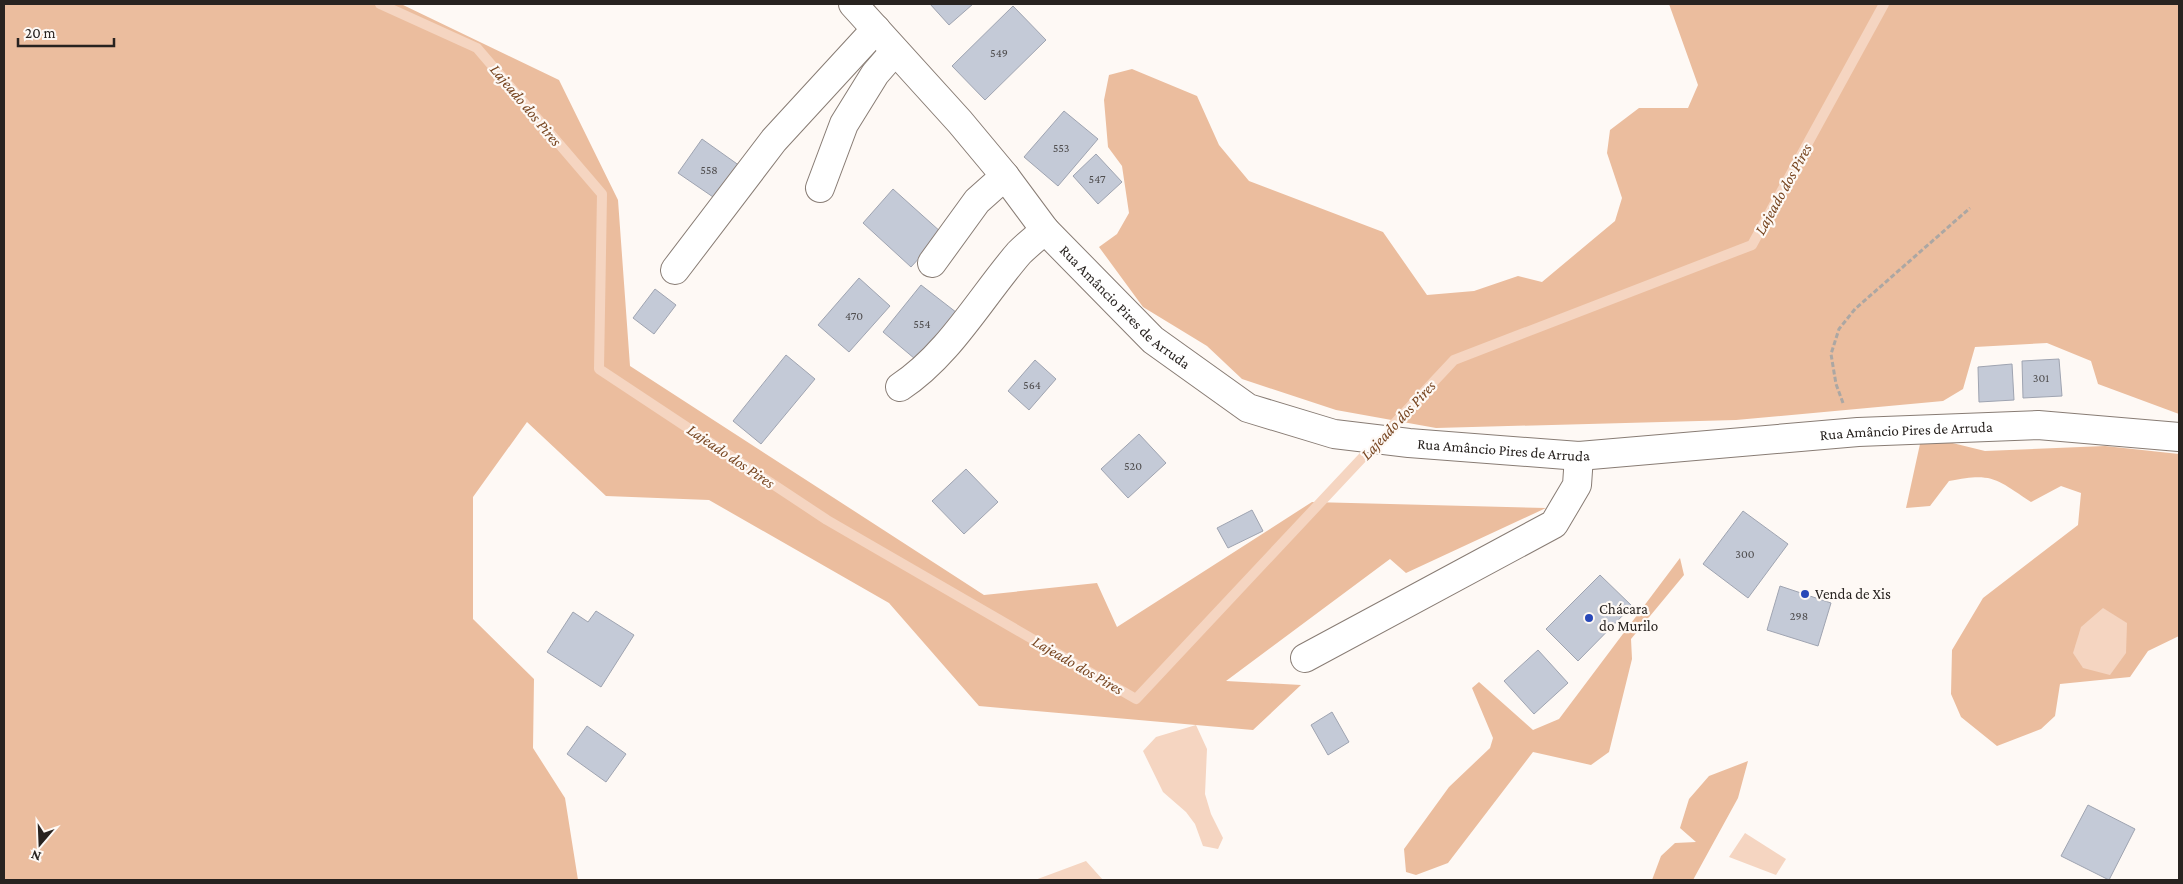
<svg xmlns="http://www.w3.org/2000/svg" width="2183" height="884" font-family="'Crimson Pro',serif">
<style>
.green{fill:#ebbd9e}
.water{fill:#f5d5c1}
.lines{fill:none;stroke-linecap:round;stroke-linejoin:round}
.stream{stroke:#f5d5c1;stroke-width:10}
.building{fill:#c4cad7;stroke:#9fa4b1}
.minor-casing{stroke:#887c74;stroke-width:30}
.path{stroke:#aca7a3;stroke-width:3;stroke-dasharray:5 2.5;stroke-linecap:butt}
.minor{stroke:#fff;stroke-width:28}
.poi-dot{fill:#2848b8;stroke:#fef9f5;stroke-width:2}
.labels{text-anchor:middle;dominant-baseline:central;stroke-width:4.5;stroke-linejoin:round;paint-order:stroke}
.number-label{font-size:12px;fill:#4f4d4e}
.street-label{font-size:15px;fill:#282320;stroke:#fef9f5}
.poi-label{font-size:15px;fill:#282320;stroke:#fef9f5;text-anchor:start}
.water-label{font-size:16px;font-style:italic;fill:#784621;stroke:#fef9f5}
</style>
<rect width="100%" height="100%" fill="#fef9f5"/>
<g class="green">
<path d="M4 4H401L559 80 618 200 630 366 984 595 1097 583 1117 627 1312 502 1546 508 1406 573 1390 559 1226 681 1301 685 1253 730 979 706 889 603 709 500 606 496 527 422 473 497V619L534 679 533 748 565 798 578 880H4Z"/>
<path d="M1669 4H2179V414L2098 384 2091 361 2047 343 1975 347 1963 389 1943 401 1736 420 1436 428 1336 410 1242 379 1207 346 1143 307 1099 247 1117 234 1129 213 1122 166 1108 147 1104 100 1109 75 1132 69 1197 96 1219 145 1249 181 1383 232 1427 295 1474 291 1518 276 1542 282 1615 221 1622 198 1607 153 1610 130 1639 108H1688L1698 85Z"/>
<path d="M1932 438 1985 451 2105 446 2179 454V636L2148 651 2130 677 2060 684 2055 716 2041 729 1997 746 1961 717 1951 694 1952 650 1983 598 2078 525 2081 493 2061 486 2031 502C1996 479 1993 472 1949 481L1930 506 1906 508 1920 444Z"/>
<path d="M1680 558 1684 575 1631 639 1632 659 1609 752 1591 765 1533 752 1448 863 1416 875 1406 872 1404 849 1449 787 1490 748 1493 738 1472 688 1479 682 1533 730 1559 719Z"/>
<path d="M1748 761 1738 798 1693 880H1652L1661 856 1675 843 1696 842 1680 828 1689 799 1709 776Z"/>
</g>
<g class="water">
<path d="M2103 608 2127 623 2126 653 2110 675 2083 668 2073 653 2081 627Z"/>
<path d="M1196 725 1207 749 1205 794 1211 814 1223 838 1218 849 1203 846 1195 824 1186 812 1163 792 1143 751 1156 737Z"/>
<path d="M1745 833 1786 859 1776 875 1729 857Z"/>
<path d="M1086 861 1103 880H1034H1035Z"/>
</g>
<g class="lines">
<path class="stream" d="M380 4 477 48 602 194 599 369 827 520 1136 699 1454 360 1752 245 1884 4"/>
</g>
<g class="building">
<path d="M930 4H973L949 25Z"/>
<path d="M1013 6 1046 40 985 100 952 66Z"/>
<path d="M1064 111 1098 139 1058 186 1024 157Z"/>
<path d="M702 139 740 166 716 199 678 173Z"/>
<path d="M1096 154 1122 182 1098 204 1073 176Z"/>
<path d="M893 189 942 233 911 267 863 223Z"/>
<path d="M859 278 890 306 849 352 818 325Z"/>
<path d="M921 285 961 316 921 364 883 332Z"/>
<path d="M655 289 676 305 654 334 633 318Z"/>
<path d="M786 355 815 379 761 444 733 421Z"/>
<path d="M2059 359 2062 396 2023 398 2022 361Z"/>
<path d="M1035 360 1056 379 1029 410 1008 391Z"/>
<path d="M2012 364 2014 400 1979 402 1978 367Z"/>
<path d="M1139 434 1166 463 1128 498 1101 469Z"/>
<path d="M966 469 998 502 964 534 932 501Z"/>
<path d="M1252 510 1263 531 1228 548 1217 528Z"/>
<path d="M1743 511 1788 544 1748 598 1703 564Z"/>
<path d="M1600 575 1632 606 1578 661 1546 629Z"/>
<path d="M1780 586 1831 603 1818 646 1767 630Z"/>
<path d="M596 611 634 635 601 687 547 652 573 612 588 622Z"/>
<path d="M1538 650 1568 683 1534 714 1504 681Z"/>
<path d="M1332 712 1349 742 1328 755 1311 725Z"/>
<path d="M587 726 626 754 606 782 567 754Z"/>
<path d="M2088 805 2135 829 2109 880 2061 856Z"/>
</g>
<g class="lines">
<defs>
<g id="minor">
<path id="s1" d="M853 4 960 122 1005 176 1045 230 1153 340 1248 408 1334 434 1409 443 1579 456 1858 432 2038 425 2179 437"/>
<path d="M820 188 844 124 875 74 895 51"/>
<path d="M932 263 977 201 1005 176"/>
<path d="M675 270 774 140 876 29"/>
<path d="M900 387C949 355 981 297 1019 253 1027 245 1037 237 1045 230"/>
<path d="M1305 658 1554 524 1577 485 1579 456"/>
</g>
</defs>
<use href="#minor" class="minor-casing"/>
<path class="path" d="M1843 403 1836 384 1831 354 1839 329 1855 309 1970 208"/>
<use href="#minor" class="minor"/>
</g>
<g class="poi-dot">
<circle cx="1805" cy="594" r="5"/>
<circle cx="1589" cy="618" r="5"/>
</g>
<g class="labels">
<g class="number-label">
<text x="999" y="53">549</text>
<text x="1061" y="148">553</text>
<text x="709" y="170">558</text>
<text x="1097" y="179">547</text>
<text x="854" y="316">470</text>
<text x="922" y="324">554</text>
<text x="2041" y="378">301</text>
<text x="1032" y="385">564</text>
<text x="1133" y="466">520</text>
<text x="1745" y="554">300</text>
<text x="1799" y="616">298</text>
</g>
<g class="street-label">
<text stroke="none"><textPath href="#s1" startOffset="408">Rua Amâncio Pires de Arruda</textPath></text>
<text stroke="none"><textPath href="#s1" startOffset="1232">Rua Amâncio Pires de Arruda</textPath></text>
<text stroke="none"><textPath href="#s1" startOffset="828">Rua Amâncio Pires de Arruda</textPath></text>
</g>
<g class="poi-label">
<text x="1815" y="594">Venda de Xis</text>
<text x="1599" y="609">Chácara<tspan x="1599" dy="17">do Murilo</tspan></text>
</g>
<g class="water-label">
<text transform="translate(526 105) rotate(50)">Lajeado dos Pires</text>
<text transform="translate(1783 189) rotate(-61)">Lajeado dos Pires</text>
<text transform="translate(1398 420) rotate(-47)">Lajeado dos Pires</text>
<text transform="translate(731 456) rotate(34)">Lajeado dos Pires</text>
<text transform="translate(1078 665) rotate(30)">Lajeado dos Pires</text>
</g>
</g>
<rect width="2183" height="884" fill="none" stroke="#282320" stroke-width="10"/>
<g transform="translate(40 844) rotate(199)" stroke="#fef9f5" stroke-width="4" paint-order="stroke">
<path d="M0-4L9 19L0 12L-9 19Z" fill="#282320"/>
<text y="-8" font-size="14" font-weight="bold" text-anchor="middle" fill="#282320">N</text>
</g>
<path d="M18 38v8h96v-8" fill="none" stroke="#282320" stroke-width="2.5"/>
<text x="25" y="38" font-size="15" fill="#282320" stroke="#fef9f5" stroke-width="4" paint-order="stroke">20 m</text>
</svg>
